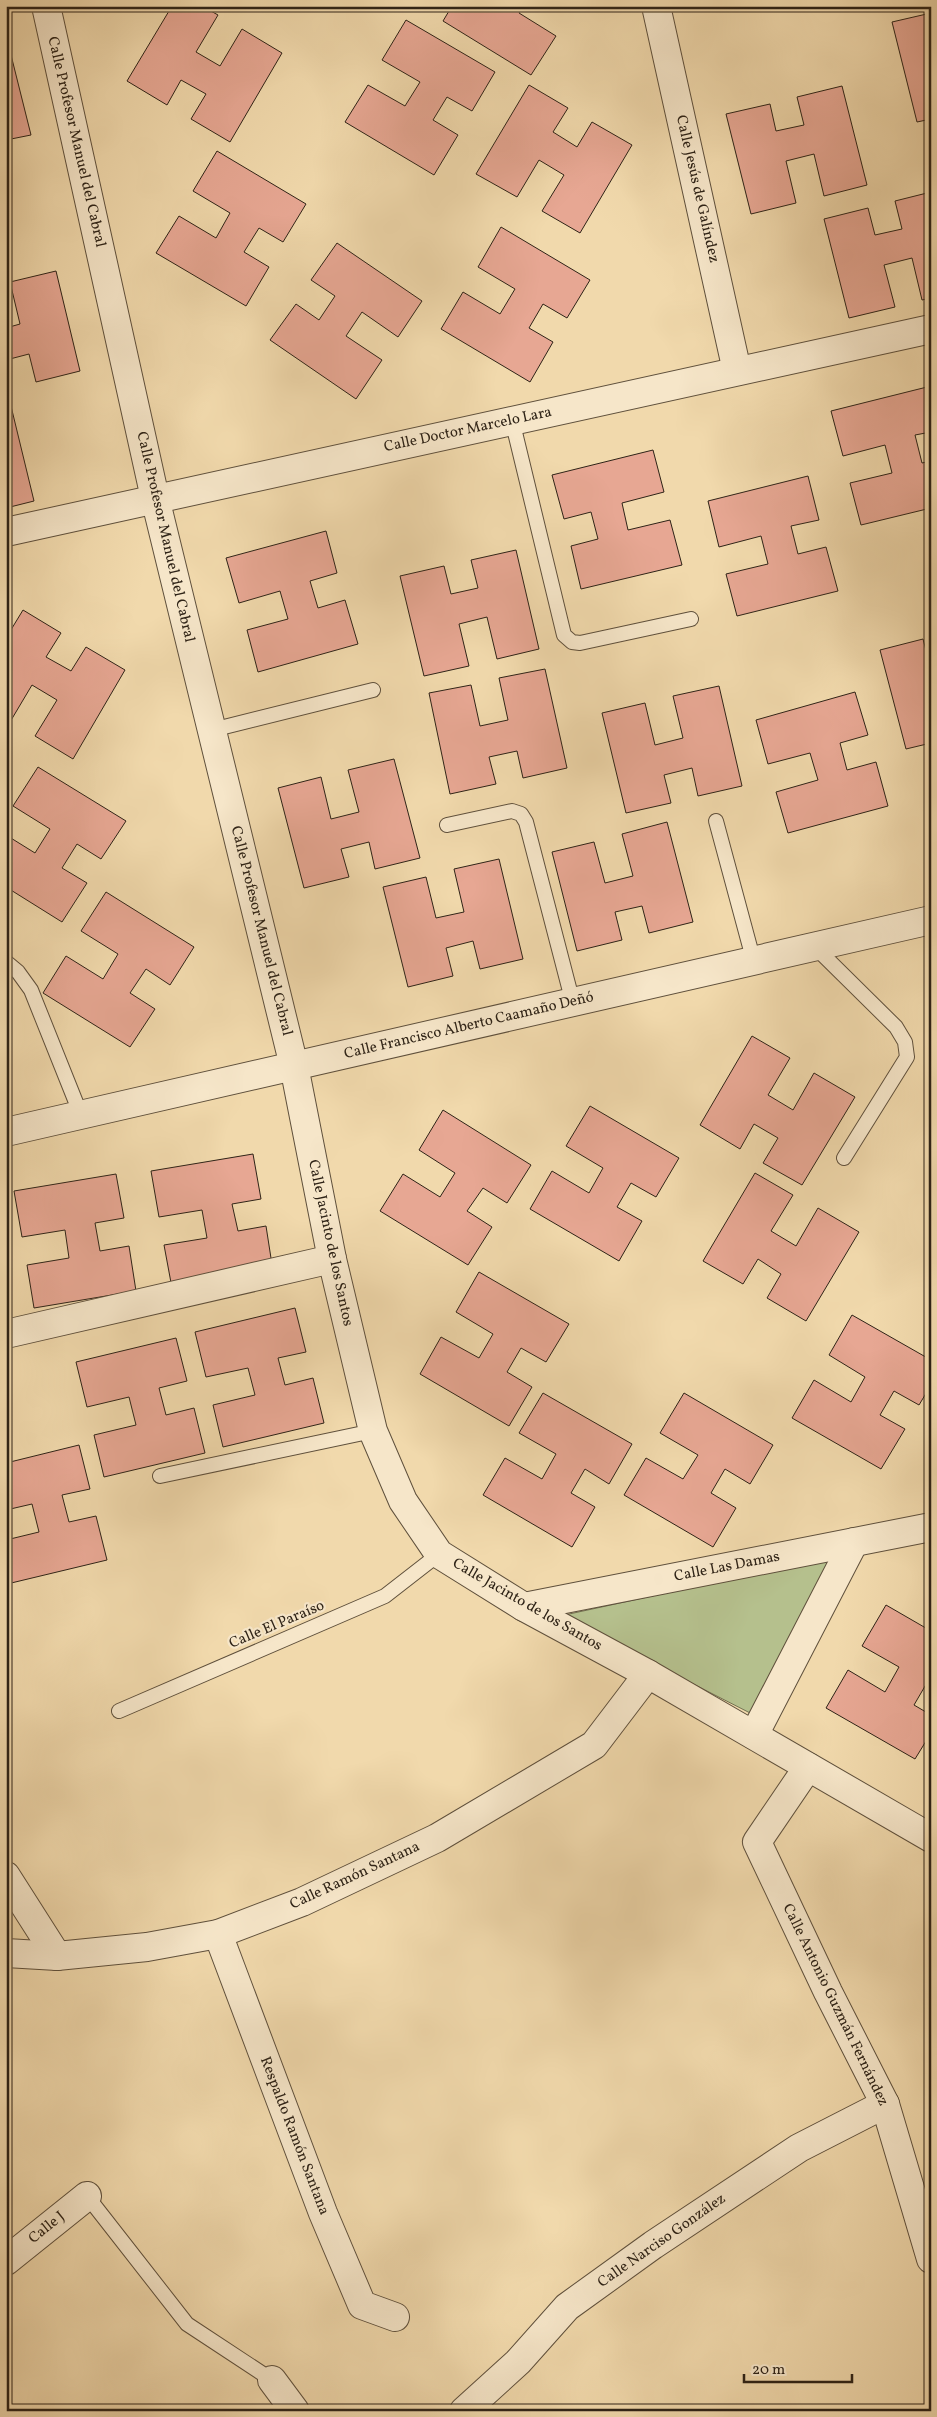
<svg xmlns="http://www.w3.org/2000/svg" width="937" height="2417" font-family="Vollkorn,serif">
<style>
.green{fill:#b5c08d;stroke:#727252}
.building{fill:#e7a793;stroke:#2e2317}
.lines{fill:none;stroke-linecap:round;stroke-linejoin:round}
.lane-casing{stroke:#5f503c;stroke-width:16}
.street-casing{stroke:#5f503c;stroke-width:30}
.lane{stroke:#f6e6c9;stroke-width:14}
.street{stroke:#f6e6c9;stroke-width:28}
.labels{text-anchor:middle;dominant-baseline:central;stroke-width:4.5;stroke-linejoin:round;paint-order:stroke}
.street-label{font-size:15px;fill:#2e2317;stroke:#f6e6c9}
</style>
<rect width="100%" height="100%" fill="#f1d9ac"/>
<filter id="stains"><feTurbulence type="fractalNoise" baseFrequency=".004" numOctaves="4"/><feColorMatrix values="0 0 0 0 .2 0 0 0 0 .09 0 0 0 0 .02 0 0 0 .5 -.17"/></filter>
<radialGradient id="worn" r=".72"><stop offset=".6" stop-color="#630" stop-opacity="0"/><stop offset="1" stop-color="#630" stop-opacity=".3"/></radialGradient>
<path class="green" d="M832 1557 754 1715 560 1616Z"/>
<g class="building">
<path d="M172 6H202L218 15 196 52 220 66 242 29 282 53 230 142 191 119 206 94 181 80 167 105 127 81Z"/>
<path d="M452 6H523L519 13 556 36 531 75 443 21Z"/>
<path d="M931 13V119L917 122 892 22Z"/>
<path d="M406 20 495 72 472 111 447 97 433 120 458 135 434 175 345 122 368 85 405 106 420 82 382 60Z"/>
<path d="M6 35 31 135 6 140Z"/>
<path d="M529 85 568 108 553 132 577 147 592 122 632 145 580 233 542 211 564 175 539 160 517 197 476 174Z"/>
<path d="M842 86 867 185 824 196 814 154 786 161 796 203 751 214 726 114 770 104 776 131 804 125 797 97Z"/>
<path d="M217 151 306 204 283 242 259 228 244 252 269 267 246 306 156 253 179 216 216 238 230 213 193 191Z"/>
<path d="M931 192V298L922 300 912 258 884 265 895 307 849 318 824 219 868 208 875 235 902 229 895 201Z"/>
<path d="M501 227 590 280 567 318 543 304 529 328 553 342 530 382 441 329 463 292 500 314 515 289 478 267Z"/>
<path d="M337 243 422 301 398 337 362 312 346 336 382 360 356 399 270 340 296 304 319 320 335 296 311 280Z"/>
<path d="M56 271 80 371 36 382 29 354 6 360V328L20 324 10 282Z"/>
<path d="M931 386V432L915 435 922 463 931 461V508L861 525 850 483 892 473 885 445 843 456 831 411Z"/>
<path d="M6 402H10L34 501 6 508Z"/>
<path d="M653 450 664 492 622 503 628 530 670 520 682 565 581 589 571 546 598 539 591 512 564 519 552 475Z"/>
<path d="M808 476 819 520 791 526 798 554 826 547 838 591 737 616 726 574 768 564 761 536 719 547 708 501Z"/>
<path d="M326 531 337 573 310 581 318 608 345 600 358 644 258 672 247 630 288 619 280 591 239 603 226 558Z"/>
<path d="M516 550 539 649 497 659 487 617 459 624 469 666 424 676 400 576 444 566 451 594 478 588 471 560Z"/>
<path d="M23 610 61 633 46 657 71 671 86 647 125 670 73 759 35 736 57 700 32 685 10 722 6 720V638Z"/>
<path d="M923 639 931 670V743L906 749 880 650Z"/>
<path d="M545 669 567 768 523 778 517 751 489 757 496 784 450 794 429 693 471 685 480 726 508 720 499 678Z"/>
<path d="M719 686 742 786 698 796 692 768 664 775 671 803 626 813 602 713 645 703 655 745 683 738 673 696Z"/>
<path d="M855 692 868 735 840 743 847 770 876 762 888 806 788 833 776 792 818 780 810 753 768 764 756 720Z"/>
<path d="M394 759 420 858 375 869 369 842 341 849 349 877 304 888 278 788 321 777 331 819 359 812 348 770Z"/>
<path d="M38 767 126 821 101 859 77 844 62 868 87 883 62 922 6 887V835L35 853 50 829 13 806Z"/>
<path d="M667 822 693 922 649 933 642 906 615 912 622 940 577 951 552 852 594 842 605 883 633 876 622 834Z"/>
<path d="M499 859 523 959 480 969 473 941 446 948 453 976 408 987 383 887 426 877 436 918 464 912 454 869Z"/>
<path d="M106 892 194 947 170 985 146 969 130 993 155 1009 130 1047 43 993 66 956 103 979 118 954 81 931Z"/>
<path d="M752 1036 790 1058 768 1095 793 1110 814 1073 855 1097 802 1185 763 1163 778 1138 754 1124 740 1149 700 1125Z"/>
<path d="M590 1106 679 1158 656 1197 631 1183 617 1207 642 1221 619 1261 530 1209 552 1171 589 1193 603 1168 566 1146Z"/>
<path d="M443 1110 531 1165 507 1203 483 1188 467 1211 492 1227 468 1265 380 1211 403 1174 440 1197 455 1173 419 1150Z"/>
<path d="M253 1154 261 1199 232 1204 238 1231 266 1226 273 1271 172 1288 164 1245 207 1238 202 1210 159 1217 151 1171Z"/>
<path d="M755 1173 793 1195 771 1231 796 1246 818 1208 859 1232 806 1321 767 1298 781 1274 758 1259 743 1284 703 1261Z"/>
<path d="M116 1174 124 1218 95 1223 100 1251 129 1246 136 1291 34 1308 27 1265 69 1258 65 1230 22 1237 14 1191Z"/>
<path d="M479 1272 569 1324 546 1362 521 1348 507 1372 532 1387 509 1426 420 1374 441 1337 479 1358 493 1334 456 1312Z"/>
<path d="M295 1308 306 1352 278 1358 285 1385 313 1378 324 1423 223 1447 213 1405 255 1395 248 1368 206 1377 195 1332Z"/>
<path d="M852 1315 931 1360V1385L919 1405 894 1391 880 1415 905 1429 881 1469 792 1418 814 1380 851 1402 865 1377 829 1355Z"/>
<path d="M176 1338 187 1381 159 1388 166 1415 194 1408 205 1453 104 1477 94 1435 136 1425 129 1397 87 1407 76 1362Z"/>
<path d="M543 1393 632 1444 609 1484 585 1469 571 1493 595 1507 572 1547 483 1495 505 1458 542 1479 556 1454 519 1433Z"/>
<path d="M684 1393 773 1445 750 1484 725 1469 711 1493 736 1508 713 1547 624 1495 646 1458 683 1479 698 1455 660 1433Z"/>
<path d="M79 1445 90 1489 62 1495 69 1522 96 1516 107 1560 7 1584 6 1540 39 1532 32 1504 6 1510V1463Z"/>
<path d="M886 1605 931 1631V1683L928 1681 914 1705 931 1715V1733L915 1759 826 1708 848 1670 885 1692 899 1667 862 1646Z"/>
</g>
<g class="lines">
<defs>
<g id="lane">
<path d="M512 420 564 635 572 642 580 643 691 619"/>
<path d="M212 730 373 690"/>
<path d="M716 821 754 962"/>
<path d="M447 825 512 811 521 814 526 822 573 1003"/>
<path d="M815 947 896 1027 905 1042 907 1057 844 1158"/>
<path d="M6 962 18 972 31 990 81 1115"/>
<path d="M160 1476 373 1431"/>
<path d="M119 1711 385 1596 439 1554"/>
<path d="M87 2196 187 2324 272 2380"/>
</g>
<g id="street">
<path d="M46 6 155 498 294 1066 332 1259 373 1431 403 1501 439 1554 524 1607 648 1674 931 1838"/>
<path d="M656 6 737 371"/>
<path d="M6 532 931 329"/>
<path d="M6 1132 931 920"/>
<path d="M6 1334 332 1259"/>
<path d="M524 1607 931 1527"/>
<path d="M754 1735 854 1542"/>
<path d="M808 1767 757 1842 828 1992 885 2104 931 2259"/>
<path d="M6 1876 57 1956"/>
<path d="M218 1934 323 2213 362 2305 395 2317"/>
<path d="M6 1953 57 1956 147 1947 218 1934 302 1902 437 1838 594 1745 648 1674"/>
<path d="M6 2261 87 2196"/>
<path d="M272 2380 295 2411"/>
<path d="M464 2411 518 2362 567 2307 653 2245 799 2148 885 2104"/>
</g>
</defs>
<use href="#lane" class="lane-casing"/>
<use href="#street" class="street-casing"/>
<use href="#lane" class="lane"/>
<use href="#street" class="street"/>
</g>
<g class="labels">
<g class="street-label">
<text transform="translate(76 142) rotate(77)">Calle Profesor Manuel del Cabral</text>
<text transform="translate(697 189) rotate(77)">Calle Jesús de Galíndez</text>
<text transform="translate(468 430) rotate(-12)">Calle Doctor Marcelo Lara</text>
<text transform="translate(165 537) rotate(77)">Calle Profesor Manuel del Cabral</text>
<text transform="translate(261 931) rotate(76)">Calle Profesor Manuel del Cabral</text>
<text transform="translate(469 1026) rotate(-13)">Calle Francisco Alberto Caamaño Deñó</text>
<text transform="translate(330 1243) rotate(78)">Calle Jacinto de los Santos</text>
<text transform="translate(727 1567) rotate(-11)">Calle Las Damas</text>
<text transform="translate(527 1605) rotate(30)">Calle Jacinto de los Santos</text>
<text transform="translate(277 1625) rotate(-23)">Calle El Paraíso</text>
<text transform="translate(355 1876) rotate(-25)">Calle Ramón Santana</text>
<text transform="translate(835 2005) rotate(64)">Calle Antonio Guzmán Fernández</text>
<text transform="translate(294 2136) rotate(69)">Respaldo Ramón Santana</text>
<text transform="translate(47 2228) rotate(-39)">Calle J</text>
<text transform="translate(662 2241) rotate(-35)">Calle Narciso González</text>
</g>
</g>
<rect width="937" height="2417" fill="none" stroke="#f1d9ac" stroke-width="25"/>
<rect x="8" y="8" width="922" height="2402" fill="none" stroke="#2e2317" stroke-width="2.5"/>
<rect x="12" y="12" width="912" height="2392" fill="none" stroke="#2e2317"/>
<path d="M744 2374v8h108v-8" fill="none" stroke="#2e2317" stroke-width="2.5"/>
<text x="752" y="2374" font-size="15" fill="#2e2317" stroke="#f6e6c9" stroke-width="4" paint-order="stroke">20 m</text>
<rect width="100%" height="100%" filter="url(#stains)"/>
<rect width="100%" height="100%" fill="url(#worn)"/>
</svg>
